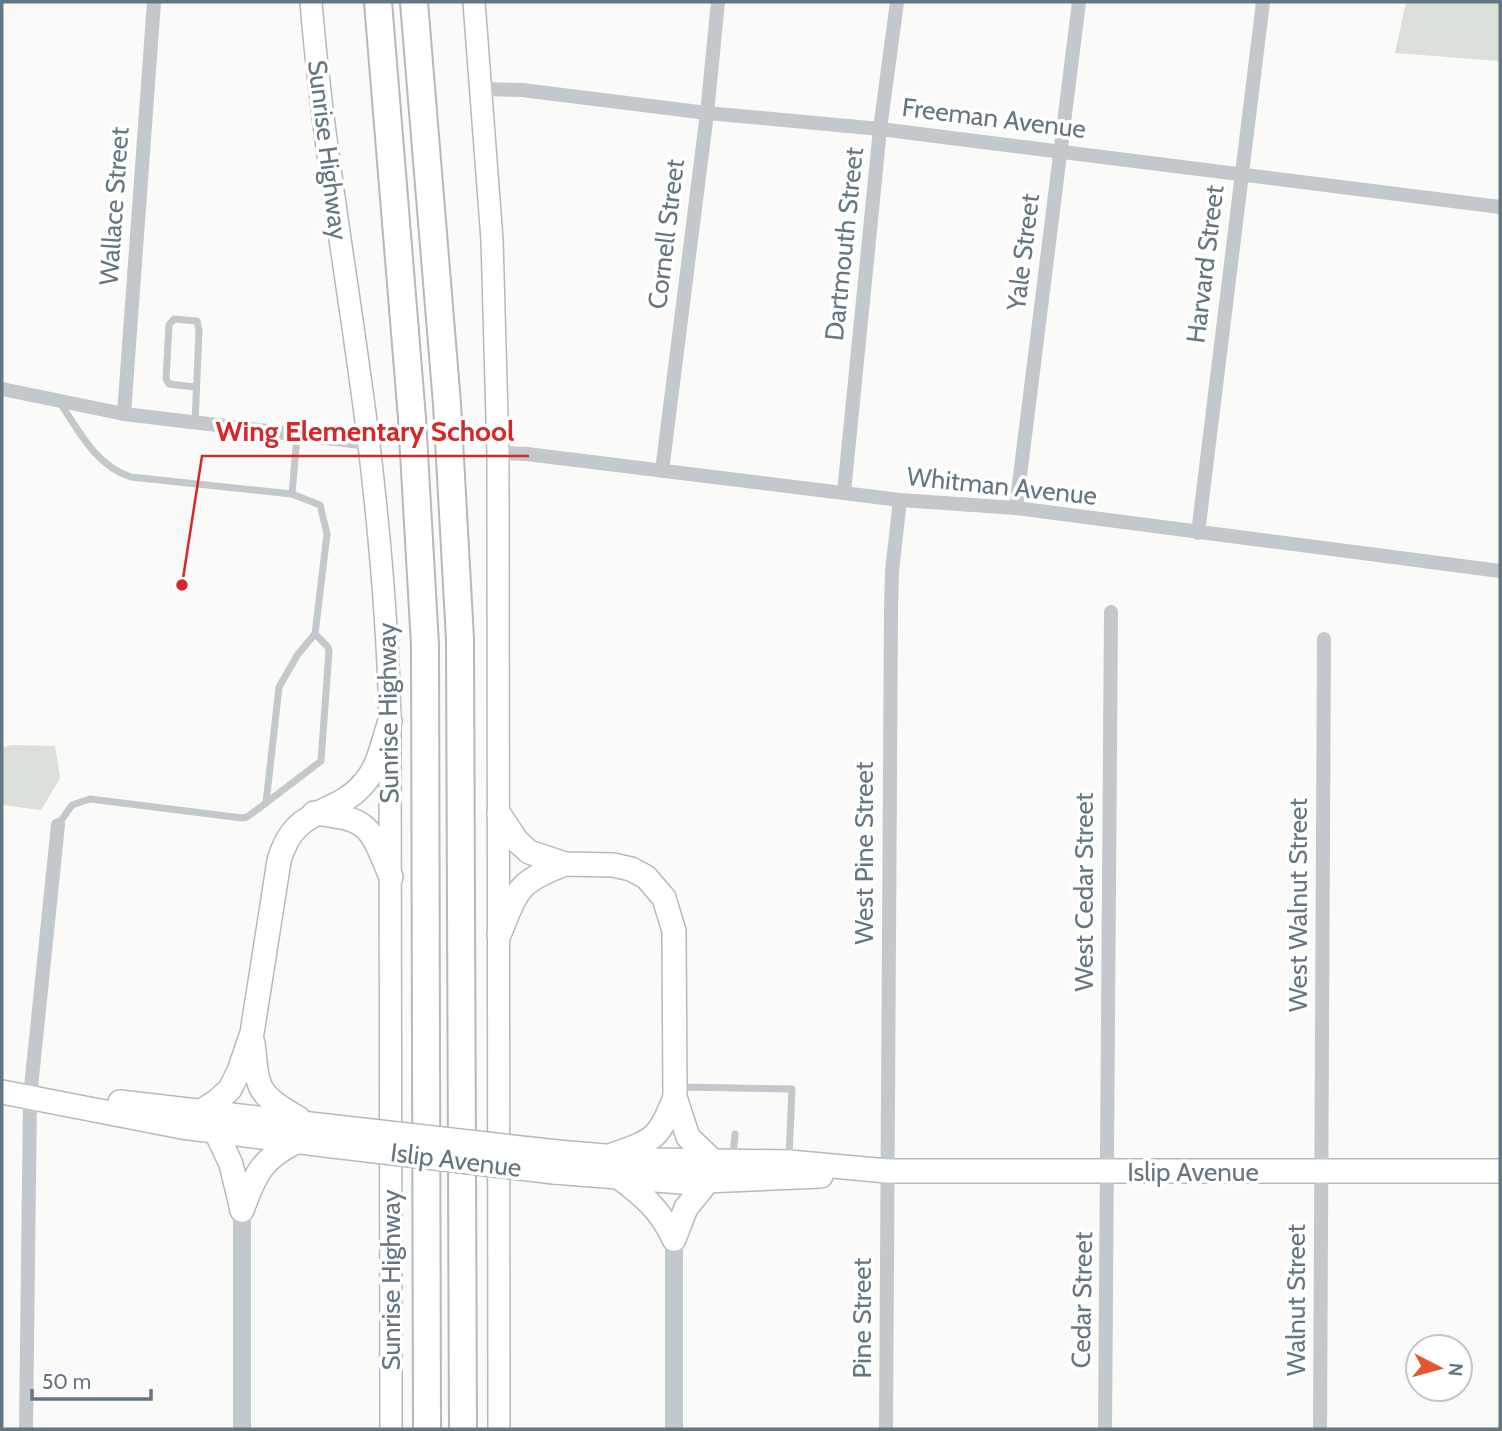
<svg xmlns="http://www.w3.org/2000/svg" width="1502" height="1431" font-family="Cabin,sans-serif">
<style>
.green{fill:#dadfd7}
.lines{fill:none;stroke-linecap:round;stroke-linejoin:round}
.secondary-casing{stroke:#b3babf;stroke-width:24}
.primary-casing{stroke:#b5babe;stroke-width:26}
.motorway-casing{stroke:#b4b9bd;stroke-width:30}
.service{stroke:#c3c8cc;stroke-width:7}
.minor{stroke:#c3c8cc;stroke-width:14}
.tertiary{stroke:#c3c8cc;stroke-width:18}
.secondary{stroke:#fff;stroke-width:21}
.primary{stroke:#fff;stroke-width:23}
.motorway{stroke:#fff;stroke-width:26}
.primary-bridge-casing{stroke:#b5babe;stroke-width:26;stroke-linecap:butt}
.primary-bridge{stroke:#fff;stroke-width:23}
.labels{text-anchor:middle;dominant-baseline:central;stroke-width:7;stroke-linejoin:round;paint-order:stroke}
.street-label{font-size:26px;fill:#657683;stroke:#fff}
.leader{fill:none;stroke:#d62828;stroke-width:2.5}
.callout-dot{fill:#d62828;stroke:#fff;stroke-width:2.5}
.callout-label{font-size:28px;text-anchor:middle;font-weight:bold;fill:#d62828;stroke:#fff;stroke-width:7;stroke-linejoin:round;paint-order:stroke}
</style>
<rect width="100%" height="100%" fill="#fafaf8"/>
<g class="green">
<path d="M1406 2H1500V61L1395 53Z"/>
<path d="M11 745 55 746 60 778 41 810 2 805V748Z"/>
</g>
<g class="lines">
<defs>
<g id="secondary">
<path d="M311 2C323 150 351 297 369 445 380 537 388 629 390 721L391 1429"/>
<path d="M474 2 492 240 498 453 499 1429"/>
</g>
<g id="primary">
<path d="M314 813C371 819 370 827 391 877"/>
<path d="M499 814 517 841 529 852 565 864 613 865 631 869 646 877 664 898 674 931 675 1097 688 1137 713 1161"/>
<path d="M499 935C518 889 516 883 565 864"/>
<path d="M253 1043C258 1090 256 1093 298 1118"/>
<path d="M2 1092 182 1127 333 1146"/>
<path d="M120 1102 336 1127"/>
<path d="M200 1112 217 1101 230 1089 239 1071 252 1033 279 861C295 803 335 819 365 782 379 766 383 741 390 721"/>
<path d="M216 1132 231 1164 242 1210"/>
<path d="M557 1152 654 1160 789 1162 887 1171H1500"/>
<path d="M615 1154C656 1140 659 1137 675 1097"/>
<path d="M554 1172 681 1182 821 1176"/>
<path d="M620 1178C644 1196 661 1211 674 1239"/>
<path d="M242 1210C255 1175 261 1159 296 1142"/>
<path d="M674 1239 686 1208 707 1182"/>
</g>
<g id="motorway">
<path d="M378 2 412 418 425 645 427 1429"/>
<path d="M414 2 447 404 460 639 463 1429"/>
</g>
</defs>
<use href="#secondary" class="secondary-casing"/>
<use href="#primary" class="primary-casing"/>
<use href="#motorway" class="motorway-casing"/>
<g class="service">
<path d="M195 387 169 384 166 379 169 325 174 319 197 321 199 331 195 423"/>
<path d="M59 401C78 430 96 466 131 477L292 494 297 436"/>
<path d="M266 803 321 761 329 651 328 647 315 634"/>
<path d="M58 825 72 805 90 799 242 818 247 817 266 803 279 687 298 654 315 634 327 534 320 505 292 494"/>
<path d="M679 1087 792 1089 789 1157"/>
<path d="M733 1157 735 1134"/>
</g>
<g class="minor">
<path d="M481 89 522 90 707 113 880 129 1500 207"/>
<path d="M2 389 124 414 369 443"/>
<path d="M124 414 154 2"/>
<path d="M498 453 527 454 900 500 1016 508 1500 571"/>
<path d="M662 471 707 113 718 2"/>
<path d="M844 492 880 129 897 2"/>
<path d="M1016 508 1079 2"/>
<path d="M1198 533 1263 2"/>
<path d="M26 1429 30 1097 58 825"/>
<path d="M886 1429 891 610 892 571 900 500"/>
<path d="M1105 1429 1111 612"/>
<path d="M1320 1429 1324 639"/>
</g>
<g class="tertiary">
<path d="M674 1239V1429"/>
<path d="M242 1429V1210"/>
</g>
<use href="#secondary" class="secondary"/>
<use href="#primary" class="primary"/>
<use href="#motorway" class="motorway"/>
<defs>
<g id="primary-bridge">
<path d="M336 1127 557 1152"/>
<path d="M333 1146 554 1172"/>
</g>
</defs>
<use href="#primary-bridge" class="primary-bridge-casing"/>
<use href="#primary-bridge" class="primary-bridge"/>
</g>
<g class="labels">
<g class="street-label">
<text transform="translate(994 118) rotate(7)">Freeman Avenue</text>
<text transform="translate(328 150) rotate(83)">Sunrise Highway</text>
<text transform="translate(114 206) rotate(-86)">Wallace Street</text>
<text transform="translate(666 234) rotate(-83)">Cornell Street</text>
<text transform="translate(844 244) rotate(-84)">Dartmouth Street</text>
<text transform="translate(1023 252) rotate(-83)">Yale Street</text>
<text transform="translate(1205 264) rotate(-83)">Harvard Street</text>
<text transform="translate(1002 486) rotate(6)">Whitman Avenue</text>
<text transform="translate(388 713) rotate(-91)">Sunrise Highway</text>
<text transform="translate(864 853) rotate(-90)">West Pine Street</text>
<text transform="translate(1084 892) rotate(-90)">West Cedar Street</text>
<text transform="translate(1298 905) rotate(-90)">West Walnut Street</text>
<text transform="translate(456 1160) rotate(7)">Islip Avenue</text>
<text x="1193" y="1172">Islip Avenue</text>
<text transform="translate(391 1280) rotate(-90)">Sunrise Highway</text>
<text transform="translate(1082 1300) rotate(-89)">Cedar Street</text>
<text transform="translate(1296 1300) rotate(-90)">Walnut Street</text>
<text transform="translate(862 1318) rotate(-90)">Pine Street</text>
</g>
</g>
<path class="leader" d="M182 585L202 456H529"/>
<circle class="callout-dot" cx="182" cy="585" r="7"/>
<g class="callout-label">
<text x="365" y="441">Wing Elementary School</text>
</g>
<rect width="1502" height="1431" fill="none" stroke="#657683" stroke-width="7"/>
<g transform="translate(1439 1368) rotate(96)"><circle r="33" fill="#ffffff" stroke="#c1c8cd" stroke-width="2"/>
<path d="M0-5L12 26L0 18L-12 26Z" fill="#e4572e"/>
<text y="-10" font-size="19" font-weight="bold" text-anchor="middle" fill="#657683">N</text>
</g>
<path d="M32 1389v10h119v-10" fill="none" stroke="#657683" stroke-width="3.5"/>
<text x="42" y="1389" font-size="21" fill="#657683" stroke="#ffffff" stroke-width="5" paint-order="stroke">50 m</text>
</svg>
